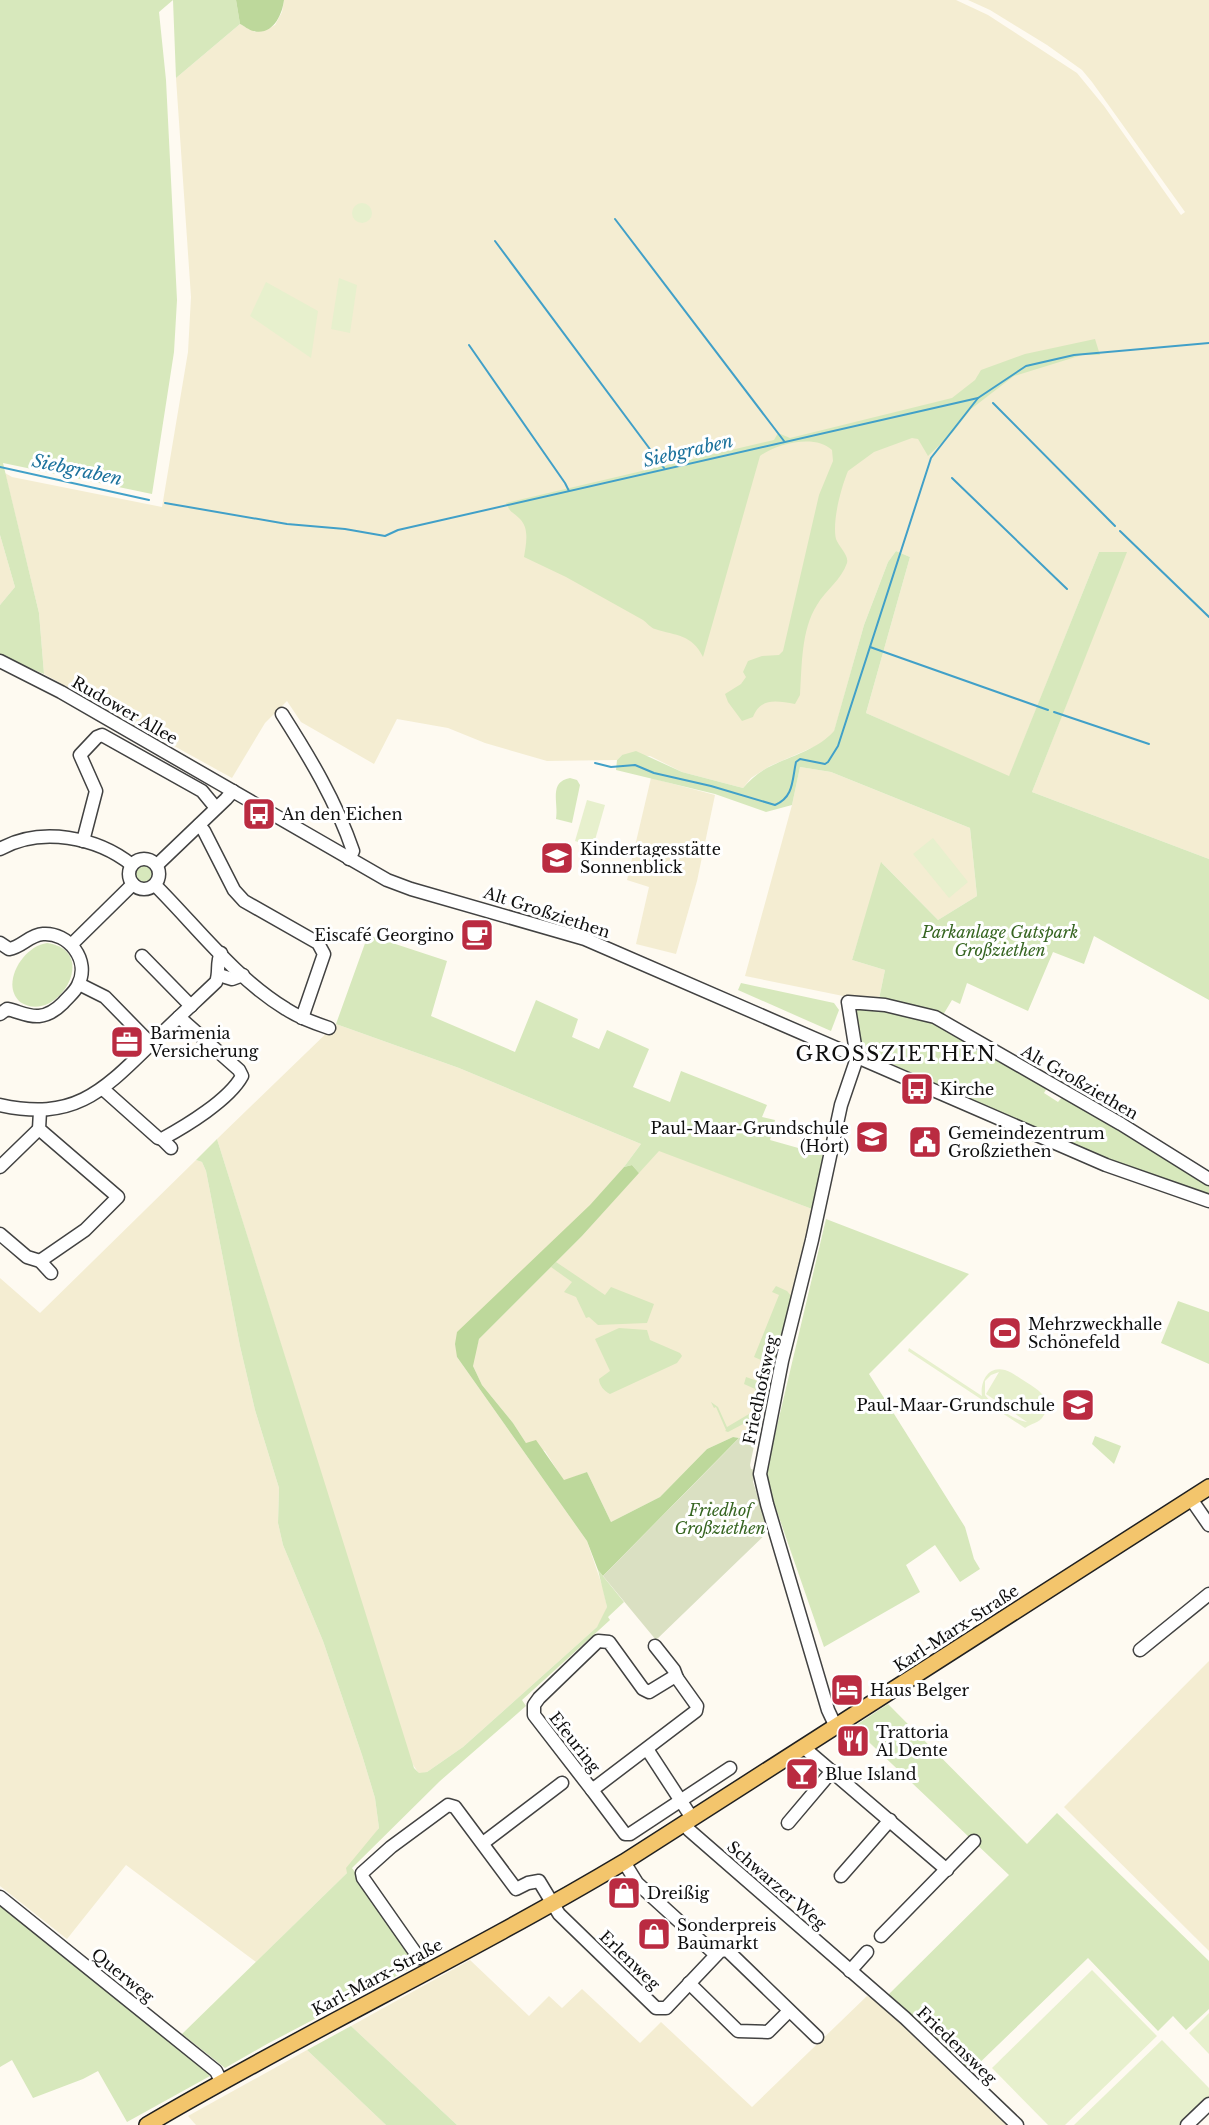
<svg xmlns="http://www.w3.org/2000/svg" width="1209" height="2125" font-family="'Libre Baskerville',serif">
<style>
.farmland{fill:#f4edd2}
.green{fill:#d7e8bc}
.forest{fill:#bdd89b}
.cemetery{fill:#dae0c2}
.pitch{fill:#e7f0cd;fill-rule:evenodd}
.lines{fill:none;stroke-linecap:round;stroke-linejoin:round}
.stream{stroke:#41a0c8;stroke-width:2}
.minor-casing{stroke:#424242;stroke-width:15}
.major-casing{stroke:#202020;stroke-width:18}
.minor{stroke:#fff;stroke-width:12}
.major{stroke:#f3c56c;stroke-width:15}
.labels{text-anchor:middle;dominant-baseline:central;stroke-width:6;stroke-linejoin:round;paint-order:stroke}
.street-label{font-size:16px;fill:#0f0f0f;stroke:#fff}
.poi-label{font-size:16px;fill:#0f0f0f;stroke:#fff;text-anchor:start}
.park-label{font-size:16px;font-style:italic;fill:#366521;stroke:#fff}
.water-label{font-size:18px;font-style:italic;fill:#1c729d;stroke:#fff}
.quarter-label{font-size:20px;letter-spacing:1.5px;fill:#0f0f0f;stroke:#fff}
</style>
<rect width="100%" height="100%" fill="#fefaf1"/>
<g class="farmland">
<path d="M284 0H956L988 15 1077 73 1104 106 1181 215 1185 212 1092 82 1082 70 1047 45 990 10 968 0H1209V859L1032 792 1126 552H1099L1009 777 866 713 910 557 896 551 888 562 864 625 834 732 825 742 770 766 751 778 743 788 682 772 650 756 622 755 617 760 547 761 485 743 448 728 397 719 374 764 301 722 287 701 265 723 232 778 44 674 39 613 5 473 12 477 162 507 188 352 191 297 176 78 240 24 255 32 268 29 275 25 282 12Z"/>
<path d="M0 535 15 587 0 605Z"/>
<path d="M800 767 831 772 970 828 977 896 938 920 882 863 852 960 885 970 879 999 853 998 745 976 792 805Z"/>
<path d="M651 778 715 795 697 881 676 954 636 944 649 887 627 880Z"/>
<path d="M336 1024 459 1068 641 1144 624 1167 457 1357 587 1541 603 1588 607 1607 604 1617 597 1627 463 1747 427 1772 419 1774 410 1760 217 1139Z"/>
<path d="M659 1150 812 1209 768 1408 739 1438 733 1437 707 1449 660 1497 611 1522 587 1472 564 1481 545 1451 526 1443 513 1423 482 1385 473 1366V1360L479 1339 582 1236Z"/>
<path d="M196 1160 202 1162 206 1171 240 1346 255 1410 279 1488 278 1523 283 1545 323 1641 362 1755 375 1798 379 1828 348 1872 256 1962 126 1865 67 1939 0 1886V1278L40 1313Z"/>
<path d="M1209 1661V1951L1064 1807Z"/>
<path d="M470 1960 529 2016 549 1996 562 2008 582 1989 640 2043 661 2022 752 2107 867 1996 885 2005 1008 2125H457L351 2026Z"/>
<path d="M307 2050 386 2125H196L188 2116Z"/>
</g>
<g class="green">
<path d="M0 0H236L240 24 176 78 173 0 159 12 166 80 177 300 174 352 152 494 3 463 39 613 44 674 0 656V605L15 587 0 535Z"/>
<path d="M1095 339 1100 355H1082L1014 376 971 409 953 432 928 456 918 439 912 438 874 452 848 471C841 488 832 521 836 539 839 547 849 555 847 563 842 579 825 591 817 605 801 630 802 666 800 695L795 704C777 701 761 697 753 717L742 721 728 702 725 694 741 684 746 677 743 672 748 661 762 656 779 655 783 651 819 495 833 461 832 450C816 434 777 443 760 456L703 657C692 634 676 636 655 629 651 628 646 622 643 620L566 577 524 557C526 544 530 528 519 518 512 511 511 514 506 503L774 440 778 433 790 438 952 398 975 380 981 370 1025 354Z"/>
<path d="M896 551 910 557 866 713 1009 776 1099 552H1127L1032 792 1209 859V1000L1094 936 1084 964 1053 952 1028 1011 967 983 960 1004 952 1000 943 1015 944 1027 1048 1086 1044 1093 1058 1102 1064 1095C1111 1127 1161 1153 1209 1184V1196C1089 1156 976 1102 861 1050L853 998 879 999 885 970 852 960 881 862 938 920 977 896 970 828 831 772 800 767 792 805 766 812 715 794 616 770 617 760 622 755 636 751 682 772 743 788C751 779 761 770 773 765 794 755 818 749 834 731L864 625 888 562Z"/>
<path d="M570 778 577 780 580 785 572 823 556 819C559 803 548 782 570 778Z"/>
<circle cx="143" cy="874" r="11"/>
<path d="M368 935 447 961 431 1016 515 1052 536 1000 578 1019 572 1037 599 1049 607 1030 649 1049 633 1087 670 1102 681 1071 767 1105 762 1117 775 1120 770 1140 823 1155 812 1209 659 1151 639 1173 632 1165 624 1167 641 1144 459 1068 336 1024Z"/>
<path d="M47 943C102 951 56 1026 20 1002 0 984 23 946 47 943Z"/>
<path d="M741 983 834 1003 839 1010 831 1031 738 990Z"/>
<path d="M217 1139 414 1768 419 1773 427 1772 463 1747 597 1627 607 1607 598 1570 624 1602 608 1617 610 1620 522 1700 526 1706 440 1781 352 1868 421 1963 267 2044 225 2068 182 2034 347 1873 346 1868 379 1828 375 1798 362 1755 323 1641 283 1545 278 1523 279 1488 255 1410 240 1346 206 1171 202 1162 196 1160Z"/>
<path d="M826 1219 969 1274 869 1374 965 1527 974 1559 980 1569 960 1582 935 1545 906 1565 920 1592 824 1647 765 1477Z"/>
<path d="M556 1262 605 1295 611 1287 654 1304 647 1323 598 1325 589 1317 586 1318 576 1297 564 1292 572 1282 551 1267Z"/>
<path d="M776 1286 787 1291 792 1297 777 1367 754 1357 779 1295 772 1292Z"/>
<path d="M1178 1301 1209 1312V1364L1161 1343Z"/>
<path d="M619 1328 647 1330 650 1340 680 1353 682 1356 677 1363 610 1394C604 1391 599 1385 599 1379L610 1371 595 1339Z"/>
<path d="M746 1377 772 1386 770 1396 747 1422 728 1432 725 1431 726 1430 716 1407 714 1408 711 1402 718 1407 727 1427 749 1414 757 1403 755 1389 744 1384Z"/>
<path d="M1095 1436 1121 1446 1114 1464 1092 1444Z"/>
<path d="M888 1704 1027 1844 1057 1813 1209 1961V2009L1186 2030 1173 2016 1158 2031 1088 1958 969 2073 887 1996 1009 1875 853 1727Z"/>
<path d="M0 1901 206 2068 210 2076 127 2122 98 2071 83 2079 33 2098 12 2060 0 2067Z"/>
<path d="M351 2026 457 2125H386L307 2050Z"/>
</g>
<g class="forest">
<path d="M236 0H284C282 15 273 36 253 31 249 30 244 26 240 24Z"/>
<path d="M632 1165 639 1173 582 1236 479 1339 473 1366 482 1385 513 1423 526 1443 536 1440 564 1480 587 1472 611 1522 660 1497 707 1449 733 1437 739 1438 603 1576 598 1570 587 1541 457 1357 455 1344 457 1332 590 1205 624 1167Z"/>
</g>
<path class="cemetery" d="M760 1417 750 1465 751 1469 755 1470 753 1482 769 1531 656 1640 603 1576Z"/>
<g class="pitch">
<circle cx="362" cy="213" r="10"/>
<path d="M339 278 357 285 350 333 331 329Z"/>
<path d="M266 282 318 311 311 358 250 316Z"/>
<path d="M587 800 605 805 593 847 575 841Z"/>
<path d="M933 838 968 882 949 898 913 854Z"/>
<path d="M909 1348 982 1396C980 1383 987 1365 1005 1370 1012 1372 1019 1378 1026 1382 1032 1386 1040 1390 1044 1397 1047 1403 1047 1410 1044 1415 1039 1424 1031 1423 1025 1428L908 1351ZM999 1372 986 1394 1027 1422C1014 1420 993 1406 985 1395V1381L991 1375Z"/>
<path d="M1092 1970 1157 2036 1065 2125H1048L992 2068Z"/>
<path d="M1209 2013V2054L1189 2033Z"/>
<path d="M1162 2040 1209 2088V2099L1183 2125H1074Z"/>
</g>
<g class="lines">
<g class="stream">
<path d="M615 219 784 441"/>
<path d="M495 241 664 468"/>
<path d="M469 345 565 483 569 491"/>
<path d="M993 403 1115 526"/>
<path d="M0 467 149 500"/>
<path d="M952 478 1067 589"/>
<path d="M165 503 287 524 345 529 385 536 398 530 978 398 1026 366 1074 355 1209 343"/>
<path d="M1120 531 1209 617"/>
<path d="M870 647 1048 710"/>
<path d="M1054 712 1149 744"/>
<path d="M595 763 611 767 635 765 654 773 711 786 775 805C794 797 792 780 796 762L800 759 825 764 828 762 838 746 931 458 978 398"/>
</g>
<defs>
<g id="minor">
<path d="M0 661 61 692 387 880 411 889 585 939 1106 1165 1209 1201"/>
<path d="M282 714C310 758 336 801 353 851L349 859"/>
<path d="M199 825 204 831 234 890 244 901 318 943 324 954 302 1018"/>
<path d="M83 841 96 791 80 755 97 737 102 735 202 791 216 808"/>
<path d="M0 849C41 826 97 837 132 865"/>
<circle cx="144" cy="874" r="15"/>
<path d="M157 865 226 799 233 791"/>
<path d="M155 885C197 927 235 978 286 1009 300 1018 314 1023 329 1028"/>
<path d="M0 943 9 949C22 947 29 935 43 934 68 932 91 960 78 985 75 992 68 997 63 1003 56 1010 49 1015 39 1016 27 1017 18 1011 7 1009L0 1014"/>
<path d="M72 944 133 884"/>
<path d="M142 956 191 1006"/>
<path d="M219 975 232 979 243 975"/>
<path d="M79 984 105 997 151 1044"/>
<path d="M103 1089 158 1138 162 1139C186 1126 229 1100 242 1076L239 1070 179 1017"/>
<path d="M0 1105C73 1121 101 1093 149 1046 171 1024 194 1003 216 982 220 972 216 963 221 953"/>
<path d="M162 1139 171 1148"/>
<path d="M0 1167 39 1129"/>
<path d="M0 1234 27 1257 40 1261 51 1273"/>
<path d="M40 1261 85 1230 118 1197 39 1129 40 1111"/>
<path d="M1191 1499 1209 1525"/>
<path d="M598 1641 609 1642 643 1689 649 1692 672 1678H677L697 1706 696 1711 592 1790 534 1715V1705L539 1698Z"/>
<path d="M655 1646 674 1670 677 1678"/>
<path d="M1140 1650 1209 1594"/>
<path d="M836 1727 828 1710 767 1504 760 1474 782 1361 812 1240 841 1105 857 1058 848 1002 885 1005 935 1017 1121 1124 1209 1179"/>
<path d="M806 1746 809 1752 947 1870"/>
<path d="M647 1749 692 1818"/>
<path d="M592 1790 625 1834H630L730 1768"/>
<path d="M684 1823 689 1830 905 2018 1017 2125"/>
<path d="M788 1823 832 1771"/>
<path d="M483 1843 562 1783"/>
<path d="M624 1862 637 1883 716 1955"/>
<path d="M841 1876 890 1820"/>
<path d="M0 1897 216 2071 221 2081"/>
<path d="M881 1936 974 1841"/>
<path d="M419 1958 363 1878 362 1873 391 1847 448 1805 455 1807 516 1889 528 1883 539 1881 559 1914 656 2008H666L720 1951 727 1950 817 2037"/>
<path d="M850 1971 867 1952"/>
<path d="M689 1983 738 2031 768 2032 789 2011"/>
<path d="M1187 2125 1209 2104"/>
</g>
<path id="major" d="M147 2125C303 2033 468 1955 624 1862L1209 1487"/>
</defs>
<use href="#minor" class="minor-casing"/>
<use href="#major" class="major-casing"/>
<use href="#minor" class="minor"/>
<use href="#major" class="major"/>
</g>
<defs>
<symbol id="bus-square" viewBox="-11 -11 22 22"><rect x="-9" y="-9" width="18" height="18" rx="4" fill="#ba2b41" stroke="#fff"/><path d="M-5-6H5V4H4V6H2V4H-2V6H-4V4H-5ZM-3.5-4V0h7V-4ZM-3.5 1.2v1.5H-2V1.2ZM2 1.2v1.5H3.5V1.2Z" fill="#fff"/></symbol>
<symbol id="school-square" viewBox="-11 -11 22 22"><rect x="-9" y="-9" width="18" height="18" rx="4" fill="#ba2b41" stroke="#fff"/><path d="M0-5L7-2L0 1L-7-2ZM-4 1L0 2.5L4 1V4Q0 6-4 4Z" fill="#fff"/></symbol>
<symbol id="cafe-square" viewBox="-11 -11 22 22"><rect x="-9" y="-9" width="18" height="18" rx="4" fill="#ba2b41" stroke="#fff"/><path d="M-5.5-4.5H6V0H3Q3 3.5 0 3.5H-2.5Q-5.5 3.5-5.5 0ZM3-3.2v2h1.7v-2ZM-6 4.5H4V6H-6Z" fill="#fff"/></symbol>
<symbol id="office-square" viewBox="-11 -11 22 22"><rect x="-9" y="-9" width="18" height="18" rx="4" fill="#ba2b41" stroke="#fff"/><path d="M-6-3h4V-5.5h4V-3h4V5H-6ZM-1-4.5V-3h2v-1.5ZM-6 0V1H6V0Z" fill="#fff"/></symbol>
<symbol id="civic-square" viewBox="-11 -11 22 22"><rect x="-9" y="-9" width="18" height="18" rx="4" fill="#ba2b41" stroke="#fff"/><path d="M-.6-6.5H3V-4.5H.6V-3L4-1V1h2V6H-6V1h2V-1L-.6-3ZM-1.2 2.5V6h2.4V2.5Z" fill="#fff"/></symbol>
<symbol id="stadium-square" viewBox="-11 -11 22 22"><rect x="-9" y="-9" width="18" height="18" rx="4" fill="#ba2b41" stroke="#fff"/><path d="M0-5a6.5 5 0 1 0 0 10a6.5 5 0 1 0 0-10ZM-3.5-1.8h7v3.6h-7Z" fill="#fff"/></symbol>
<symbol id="hotel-square" viewBox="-11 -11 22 22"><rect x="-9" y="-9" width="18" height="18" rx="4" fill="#ba2b41" stroke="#fff"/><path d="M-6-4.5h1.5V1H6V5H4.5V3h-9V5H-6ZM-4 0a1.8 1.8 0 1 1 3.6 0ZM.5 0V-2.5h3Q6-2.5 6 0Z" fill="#fff"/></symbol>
<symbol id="restaurant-square" viewBox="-11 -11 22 22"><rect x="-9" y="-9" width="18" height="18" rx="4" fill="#ba2b41" stroke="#fff"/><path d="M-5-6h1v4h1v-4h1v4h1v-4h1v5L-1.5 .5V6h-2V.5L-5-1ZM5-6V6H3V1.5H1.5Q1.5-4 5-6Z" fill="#fff"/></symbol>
<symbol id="bar-square" viewBox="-11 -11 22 22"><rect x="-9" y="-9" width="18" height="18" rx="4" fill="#ba2b41" stroke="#fff"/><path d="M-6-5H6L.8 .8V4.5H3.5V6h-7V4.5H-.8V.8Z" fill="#fff"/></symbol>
<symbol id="shop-square" viewBox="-11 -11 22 22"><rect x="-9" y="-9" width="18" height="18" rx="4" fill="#ba2b41" stroke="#fff"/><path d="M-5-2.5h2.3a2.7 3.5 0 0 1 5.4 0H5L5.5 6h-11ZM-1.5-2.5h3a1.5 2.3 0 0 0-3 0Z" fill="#fff"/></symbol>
</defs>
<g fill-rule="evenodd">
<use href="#bus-square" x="240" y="795" width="38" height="38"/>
<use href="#school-square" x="538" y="839" width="38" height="38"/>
<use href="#cafe-square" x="458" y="916" width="38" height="38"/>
<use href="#office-square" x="108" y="1023" width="38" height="38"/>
<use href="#bus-square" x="898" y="1070" width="38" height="38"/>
<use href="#school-square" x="853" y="1118" width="38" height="38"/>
<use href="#civic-square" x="906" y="1123" width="38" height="38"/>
<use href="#stadium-square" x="986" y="1314" width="38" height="38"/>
<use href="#school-square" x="1059" y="1386" width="38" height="38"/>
<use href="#hotel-square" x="828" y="1671" width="38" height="38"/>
<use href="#restaurant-square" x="834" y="1722" width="38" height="38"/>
<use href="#bar-square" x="783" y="1755" width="38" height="38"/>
<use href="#shop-square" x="605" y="1874" width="38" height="38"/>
<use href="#shop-square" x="635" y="1915" width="38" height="38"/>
</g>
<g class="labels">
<g class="street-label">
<text transform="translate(125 710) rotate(30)">Rudower Allee</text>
<text transform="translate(547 912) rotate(18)">Alt Großziethen</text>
<text transform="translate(1080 1082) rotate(30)">Alt Großziethen</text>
<text transform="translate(760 1390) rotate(-78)">Friedhofsweg</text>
<text transform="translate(956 1628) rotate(-33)">Karl-Marx-Straße</text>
<text transform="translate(575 1742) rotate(52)">Efeuring</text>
<text transform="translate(777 1885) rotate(41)">Schwarzer Weg</text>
<text transform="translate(630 1960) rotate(44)">Erlenweg</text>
<text transform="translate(123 1975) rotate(39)">Querweg</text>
<text transform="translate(377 1977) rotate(-28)">Karl-Marx-Straße</text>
<text transform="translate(957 2045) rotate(44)">Friedensweg</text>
</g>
<g class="poi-label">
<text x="282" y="814">An den Eichen</text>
<text x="580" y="849">Kindertagesstätte<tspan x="580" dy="18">Sonnenblick</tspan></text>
<text x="454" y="935" text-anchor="end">Eiscafé Georgino</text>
<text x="150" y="1033">Barmenia<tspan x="150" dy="18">Versicherung</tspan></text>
<text x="940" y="1089">Kirche</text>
<text x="849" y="1128" text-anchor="end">Paul-Maar-Grundschule<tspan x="849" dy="18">(Hort)</tspan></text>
<text x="948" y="1133">Gemeindezentrum<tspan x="948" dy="18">Großziethen</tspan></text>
<text x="1028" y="1324">Mehrzweckhalle<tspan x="1028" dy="18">Schönefeld</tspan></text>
<text x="1055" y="1405" text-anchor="end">Paul-Maar-Grundschule</text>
<text x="870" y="1690">Haus Belger</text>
<text x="876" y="1732">Trattoria<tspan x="876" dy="18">Al Dente</tspan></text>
<text x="825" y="1774">Blue Island</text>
<text x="647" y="1893">Dreißig</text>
<text x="677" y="1925">Sonderpreis<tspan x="677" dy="18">Baumarkt</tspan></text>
</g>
<g class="park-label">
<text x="1000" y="932">Parkanlage Gutspark<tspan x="1000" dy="18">Großziethen</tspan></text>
<text x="720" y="1510">Friedhof<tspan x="720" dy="18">Großziethen</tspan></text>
</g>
<g class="water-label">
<text transform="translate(688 451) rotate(-13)">Siebgraben</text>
<text transform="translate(77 470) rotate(12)">Siebgraben</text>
</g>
<g class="quarter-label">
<text x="896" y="1054">GROSSZIETHEN</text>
</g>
</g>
</svg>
